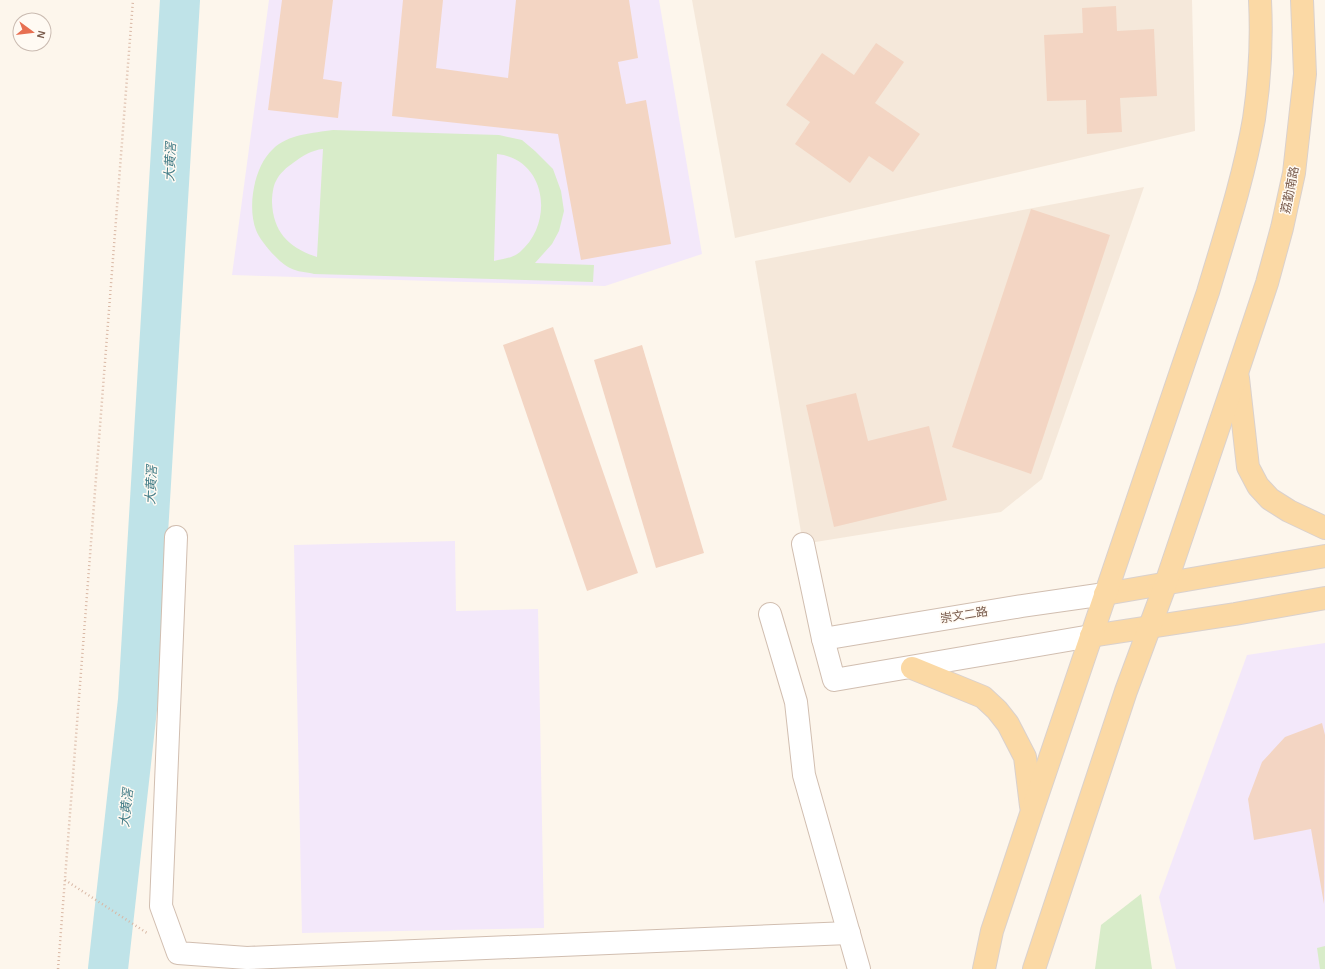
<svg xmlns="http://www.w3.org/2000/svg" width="1325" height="969" font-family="Karla,'Noto Sans SC',sans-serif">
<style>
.residential{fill:#f5e8da}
.education{fill:#f3e8fa}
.green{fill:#d8ecc9;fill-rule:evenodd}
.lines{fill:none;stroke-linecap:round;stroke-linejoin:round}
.river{stroke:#bfe3e8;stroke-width:40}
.building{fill:#f3d5c3}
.minor-casing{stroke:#d1beb0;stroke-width:24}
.major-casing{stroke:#dad1cd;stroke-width:24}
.path{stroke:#d9b8a5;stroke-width:2.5;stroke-dasharray:1 3;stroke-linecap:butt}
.minor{stroke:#fff;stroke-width:22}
.major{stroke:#fbd9a5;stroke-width:22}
.labels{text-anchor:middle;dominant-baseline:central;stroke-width:3;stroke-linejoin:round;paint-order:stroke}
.street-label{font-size:12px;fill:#7a5c4d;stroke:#fffaf3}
.water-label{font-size:13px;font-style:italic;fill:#437c86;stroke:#fffaf3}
</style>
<rect width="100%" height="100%" fill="#fdf6ec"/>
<g class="residential">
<path d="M692 0H1192L1195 131 735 238Z"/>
<path d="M1144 187 1042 479 1001 512 803 544 755 261Z"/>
</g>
<g class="education">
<path d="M269 0H659L702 254 605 286 232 275Z"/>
<path d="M455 541 456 611 538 609 544 928 302 933 294 545Z"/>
<path d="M1325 643V969H1176L1159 897 1247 655Z"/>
</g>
<g class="green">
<path d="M333 130 499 135 522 140 535 151 553 169 561 191 564 211 559 231 552 244 535 263 594 265 593 282 314 274C307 272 297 272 290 268 279 263 260 241 256 230 247 207 254 166 273 149 288 134 313 133 333 130ZM323 149 317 257C289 248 273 232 272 202 272 196 273 186 276 181 279 174 287 167 293 163 302 156 312 150 323 149ZM497 154C546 159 555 222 520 252 513 258 503 259 494 261Z"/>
<path d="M1141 894 1152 969H1095L1101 925Z"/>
<path d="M1325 946V969H1320L1317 948Z"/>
</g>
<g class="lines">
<path class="river" d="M108 969 138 700 180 0"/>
</g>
<g class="building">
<path d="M282 0H333L323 79 342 82 338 118 268 110Z"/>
<path d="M403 0H443L436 68 508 78 516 0H629L638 58 618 62 626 104 646 100 671 244 581 260 558 134 392 116Z"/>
<path d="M1116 6 1117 31 1154 29 1157 96 1120 98 1122 132 1087 134 1086 100 1047 101 1044 35 1083 33 1082 8Z"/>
<path d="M876 43 904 62 875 103 920 134 893 172 869 156 850 183 795 144 810 122 786 105 822 53 854 75Z"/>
<path d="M1031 209 1110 235 1031 474 952 447Z"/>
<path d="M553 327 638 573 587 591 503 345Z"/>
<path d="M642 345 704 553 656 568 594 360Z"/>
<path d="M856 393 868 441 929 426 947 500 834 527 806 405Z"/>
<path d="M1322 723 1325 735 1324 904 1311 829 1254 840 1248 799 1262 762 1285 737Z"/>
</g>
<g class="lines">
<defs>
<g id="minor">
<path d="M176 537 161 906 178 953 247 958 849 933"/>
<path d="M803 544 823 639 834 680C920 666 1005 650 1091 636"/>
<path d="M770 614 796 702 804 775 859 969"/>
<path d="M823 639 1022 606 1105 594"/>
</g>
<g id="major">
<path d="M1238 378 1248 467 1258 486 1270 499 1289 511 1325 528"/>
<path d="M1105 594 1325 556"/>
<path d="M1091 636 1235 614 1325 598"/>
<path d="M912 668 983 697 997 710 1008 724 1025 757 1031 806"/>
<path d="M984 969 992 931 1032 811 1208 292C1225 235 1244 177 1254 119 1260 79 1262 40 1260 0"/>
<path d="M1034 969 1126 691 1166 583 1237 373 1267 283 1282 228 1294 173 1305 74 1302 0"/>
</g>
</defs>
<use href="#minor" class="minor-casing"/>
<use href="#major" class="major-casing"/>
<g class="path">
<path d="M65 880 147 933"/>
<path d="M58 969 133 0"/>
</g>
<use href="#minor" class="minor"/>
<use href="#major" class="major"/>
</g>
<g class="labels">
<g class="street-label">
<text transform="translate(1290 190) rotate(-79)">荔勤南路</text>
<text transform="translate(964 615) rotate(-9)">崇文二路</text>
</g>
<g class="water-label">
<text transform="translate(170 162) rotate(-87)">大黄滘</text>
<text transform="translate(151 485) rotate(-87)">大黄滘</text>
<text transform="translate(126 808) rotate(-84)">大黄滘</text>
</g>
</g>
<g transform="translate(32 32) rotate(105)"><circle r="19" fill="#fffaf3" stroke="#cabbb1"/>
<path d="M0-3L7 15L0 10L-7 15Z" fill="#e76f51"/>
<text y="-6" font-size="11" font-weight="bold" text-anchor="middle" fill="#7a5c4d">N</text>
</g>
</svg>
